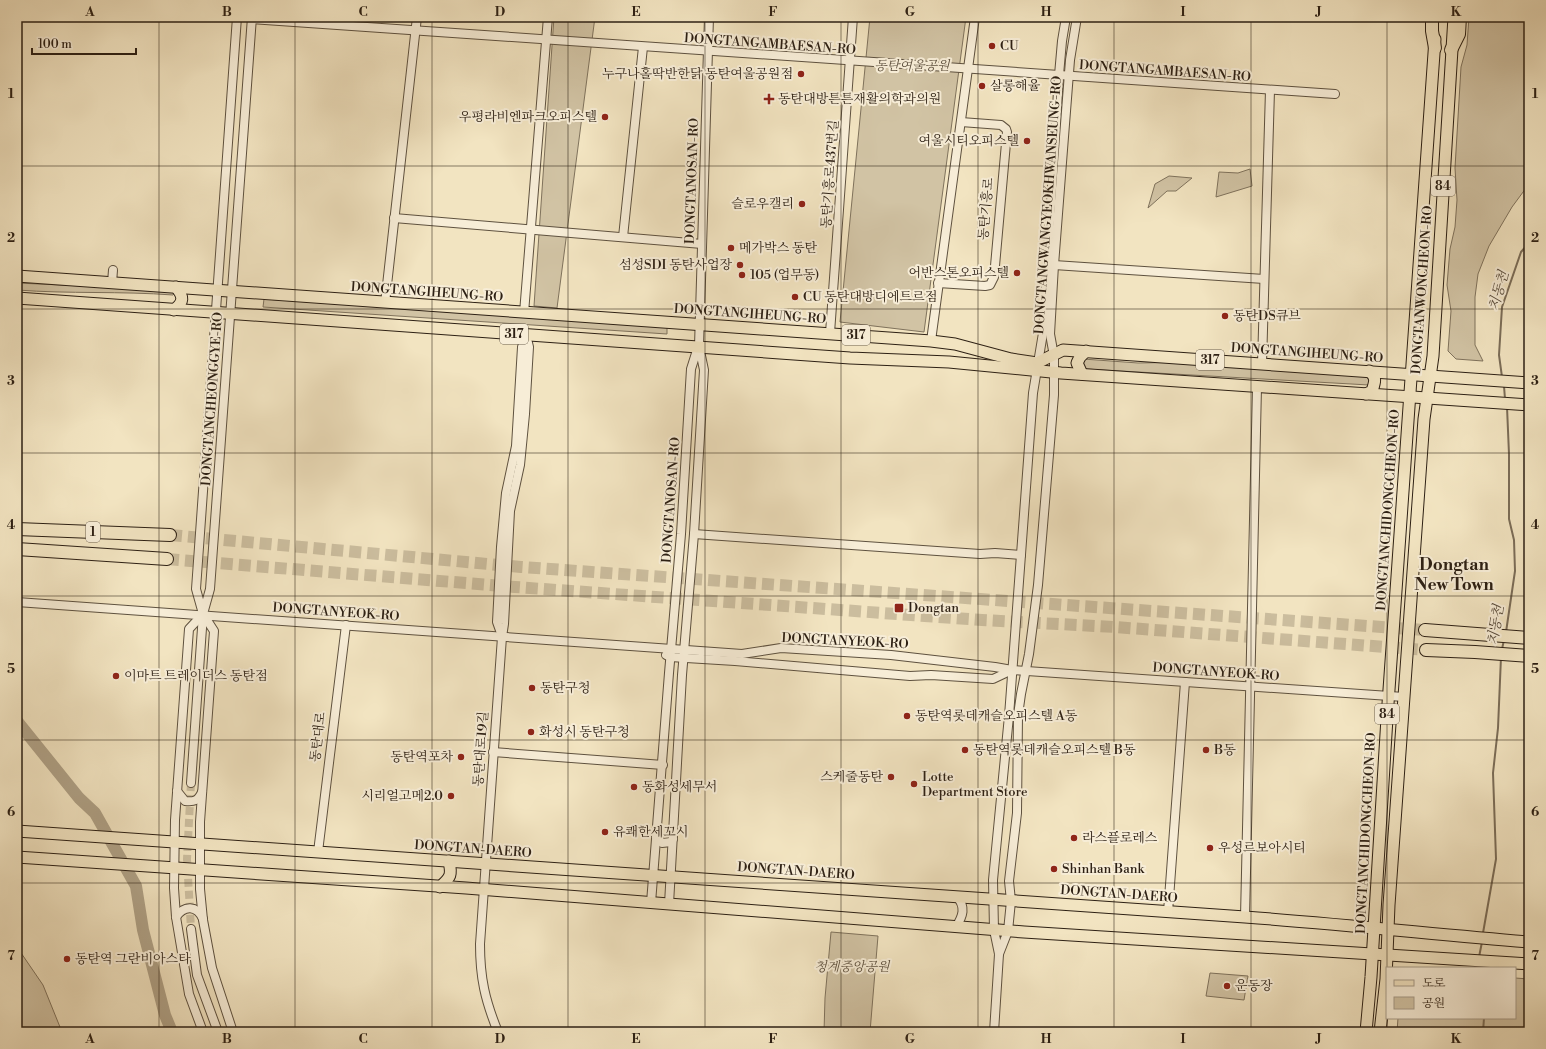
<svg xmlns="http://www.w3.org/2000/svg" width="1546" height="1049" font-family="'Libre Bodoni','Noto Serif KR',serif">
<style>
.green{fill:#d1c3a4;stroke:#7f725c}
.lines{fill:none;stroke-linecap:round;stroke-linejoin:round}
.stream{stroke:#7b6d58;stroke-width:2}
.river{stroke:#afa186;stroke-width:12}
.minor-tunnel{stroke:#cbbd9e;stroke-width:8;stroke-dasharray:8 4;stroke-linecap:butt}
.highway-tunnel{stroke:#cbbd9e;stroke-width:12;stroke-dasharray:12 6;stroke-linecap:butt}
.minor-casing{stroke:#5e513f;stroke-width:10}
.major-casing{stroke:#2d2014;stroke-width:13}
.highway-casing{stroke:#2d2014;stroke-width:14}
.minor{stroke:#f7edd7;stroke-width:8}
.major{stroke:#f2e4c1;stroke-width:11}
.highway{stroke:#f2e4c1;stroke-width:12}
.grid{fill:none;stroke:#2d2014;stroke-width:1;stroke-opacity:0.55}
.poi-dot{fill:#8f2418;stroke:#f7edd7;stroke-width:1.5}
.labels{text-anchor:middle;dominant-baseline:central;stroke-width:4;stroke-linejoin:round;paint-order:stroke}
.shield{fill:#f7edd7;stroke:#6a5e4e;stroke-width:1}
.shield-label{font-size:12px;font-weight:bold;fill:#2d2014}
.street-label{font-size:13px;fill:#2d2014;stroke:#f7edd7}
.poi-label{font-size:13px;fill:#2d2014;stroke:#f7edd7;text-anchor:start}
.park-label{font-size:13px;font-style:italic;fill:#5e513f;stroke:#f7edd7}
.water-label{font-size:14px;font-style:italic;fill:#5a4d3c;stroke:#f7edd7}
.district-label{font-size:17px;font-weight:bold;fill:#2d2014;stroke:#f7edd7}
.neatline{fill:none;stroke:#2d2014;stroke-width:1.5}
.grid-label{font-size:13px;text-anchor:middle;font-weight:bold;fill:#2d2014}
</style>
<rect width="100%" height="100%" fill="#f2e4c1"/>
<filter id="stains"><feTurbulence type="fractalNoise" baseFrequency=".005" numOctaves="4"/><feColorMatrix values="0 0 0 0 .2 0 0 0 0 .09 0 0 0 0 .02 0 0 0 .5 -.17"/></filter>
<radialGradient id="worn" r=".72"><stop offset=".6" stop-color="#630" stop-opacity="0"/><stop offset="1" stop-color="#630" stop-opacity=".3"/></radialGradient>
<g class="green">
<path d="M554 17H595L557 308 534 306Z"/>
<path d="M870 17H966L924 332 840 322Z"/>
<path d="M1469 17H1529V184L1512 207 1489 246 1478 274 1475 297V345L1483 361 1456 359 1448 351 1451 311 1447 285 1450 249 1455 227 1457 200 1455 168 1461 67 1467 45Z"/>
<path d="M1250 169 1252 186 1216 197 1219 172 1238 173Z"/>
<path d="M1169 176 1192 178 1176 191H1167L1148 208 1155 184Z"/>
<path d="M17 283 173 290 174 294 173 295C121 291 69 294 17 290Z"/>
<path d="M264 299 667 326V334L263 307Z"/>
<path d="M1083 359 1138 363 1193 362 1366 374 1369 378V385L1085 369 1081 362Z"/>
<path d="M831 932 878 936 870 1032H824L825 998Z"/>
<path d="M17 947 43 985 62 1032H17Z"/>
<path d="M1210 973 1248 976 1244 1000 1206 996Z"/>
<path d="M1515 978 1529 979V1032H1397L1398 1018H1515Z"/>
</g>
<g class="lines">
<g class="stream">
<path d="M1502 377 1499 355 1502 307 1521 252 1529 243"/>
<path d="M1504 386 1505 399"/>
<path d="M1506 632 1515 571 1514 540 1509 519V454L1507 407"/>
<path d="M1502 649 1504 640"/>
<path d="M1483 933 1496 859 1493 773 1498 728 1501 657"/>
<path d="M1479 957 1482 942"/>
<path d="M1483 1032 1484 1018"/>
</g>
<path class="river" d="M17 721 79 798 95 813 136 886 143 930 165 1015 172 1032"/>
<path class="minor-tunnel" d="M191 783 187 859 191 929"/>
<g class="highway-tunnel">
<path d="M170 535 521 567 1425 630"/>
<path d="M167 559 515 587 982 620 1115 627 1426 650"/>
</g>
<defs>
<g id="minor">
<path d="M252 19 1335 94"/>
<path d="M394 218 702 244"/>
<path d="M623 237 643 47"/>
<path d="M1054 265 1264 279"/>
<path d="M112 283 113 270"/>
<path d="M938 283 985 286 990 285 994 277 1007 132 1006 129 1001 125 961 122"/>
<path d="M385 303 417 17"/>
<path d="M524 313 548 17"/>
<path d="M830 333 853 17"/>
<path d="M931 341 975 17"/>
<path d="M1262 364 1270 90"/>
<path d="M694 534 980 554 995 553 1021 555"/>
<path d="M17 602 742 654 781 648 891 655 995 667 1012 670 1404 697"/>
<path d="M502 636 497 622 501 547 506 493 516 446 522 347 526 335"/>
<path d="M666 655 670 657 735 661 910 676 931 675 993 679 1012 670"/>
<path d="M493 752 663 765"/>
<path d="M191 783 203 614 210 589 252 17"/>
<path d="M177 791 185 801C194 802 198 801 202 792"/>
<path d="M656 837 662 843 671 842 673 839"/>
<path d="M318 852 346 625"/>
<path d="M651 903 669 673 681 534 691 369 698 347"/>
<path d="M669 904 682 675 694 534 704 370 699 346 709 17"/>
<path d="M1168 912 1185 682"/>
<path d="M176 917C184 905 197 905 203 919"/>
<path d="M1245 917 1257 387"/>
<path d="M956 927C963 916 966 907 957 897"/>
<path d="M191 929 197 975 218 1032"/>
<path d="M999 954 1008 931 1011 901 1009 881 1017 813 1018 715 1021 694 1029 654 1038 585 1054 395V356L1050 334 1054 265 1070 60 1077 17"/>
<path d="M203 1032 189 994 176 917 174 888 175 820 189 629 203 614"/>
<path d="M233 1032 212 968 203 920 200 889V822L214 631 203 614 196 589 237 17"/>
<path d="M498 1032C485 1000 480 978 480 944L502 637 504 624 510 511 520 465 525 414 529 347 526 335"/>
<path d="M994 1032 999 954 994 930 993 880 1009 716 1033 393 1043 333 1059 75 1062 41 1066 17"/>
</g>
<g id="major">
<path d="M17 276 931 341 955 344 1011 359 1037 363 1063 350 1529 383"/>
<path d="M17 298 850 358 949 362 1061 373 1529 405"/>
<path d="M174 310C184 302 184 297 176 287"/>
<path d="M1082 374 1077 363 1080 357 1086 351"/>
<path d="M1366 394 1372 391C1375 382 1377 377 1369 371"/>
<path d="M17 831 1245 917C1340 924 1434 934 1529 942"/>
<path d="M17 857 466 888 1024 932 1529 964"/>
<path d="M440 887C451 877 452 875 449 861"/>
<path d="M1366 1032 1371 977 1387 718 1435 39"/>
<path d="M1380 1032 1386 979 1389 905 1424 419 1433 356 1454 17"/>
</g>
<g id="highway">
<path d="M1432 17V31L1435 48"/>
<path d="M1451 50 1459 34 1460 17"/>
<path d="M17 529 170 535"/>
<path d="M17 549 167 559"/>
<path d="M1425 630 1529 638"/>
<path d="M1426 650 1475 652 1529 656"/>
</g>
</defs>
<use href="#minor" class="minor-casing"/>
<use href="#major" class="major-casing"/>
<use href="#highway" class="highway-casing"/>
<use href="#minor" class="minor"/>
<use href="#major" class="major"/>
<use href="#highway" class="highway"/>
</g>
<path class="grid" d="M159 17V1032M295 17V1032M432 17V1032M568 17V1032M705 17V1032M841 17V1032M978 17V1032M1114 17V1032M1251 17V1032M1387 17V968M17 166H1529M17 309H1529M17 453H1529M17 596H1529M17 740H1529M17 883H1529M1387 1018V1032"/>
<g class="poi-dot">
<circle cx="992" cy="46" r="4"/>
<circle cx="801" cy="74" r="4"/>
<circle cx="982" cy="86" r="4"/>
<path d="M767 93h4v4h4v4h-4v4h-4v-4h-4v-4h4z"/>
<circle cx="605" cy="117" r="4"/>
<circle cx="1027" cy="141" r="4"/>
<circle cx="802" cy="204" r="4"/>
<circle cx="731" cy="248" r="4"/>
<circle cx="740" cy="265" r="4"/>
<circle cx="1017" cy="273" r="4"/>
<circle cx="742" cy="275" r="4"/>
<circle cx="795" cy="297" r="4"/>
<circle cx="1225" cy="316" r="4"/>
<rect x="894" y="603" width="10" height="10" rx="2"/>
<circle cx="116" cy="676" r="4"/>
<circle cx="532" cy="688" r="4"/>
<circle cx="907" cy="716" r="4"/>
<circle cx="531" cy="732" r="4"/>
<circle cx="965" cy="750" r="4"/>
<circle cx="1206" cy="750" r="4"/>
<circle cx="461" cy="757" r="4"/>
<circle cx="891" cy="777" r="4"/>
<circle cx="914" cy="784" r="4"/>
<circle cx="634" cy="787" r="4"/>
<circle cx="451" cy="796" r="4"/>
<circle cx="605" cy="832" r="4"/>
<circle cx="1074" cy="838" r="4"/>
<circle cx="1210" cy="848" r="4"/>
<circle cx="1054" cy="869" r="4"/>
<circle cx="67" cy="959" r="4"/>
<circle cx="1227" cy="986" r="4"/>
</g>
<g class="labels">
<g class="shield">
<rect x="1431" y="176" width="24" height="20" rx="3"/>
<rect x="500" y="324" width="28" height="20" rx="3"/>
<rect x="842" y="325" width="28" height="20" rx="3"/>
<rect x="1196" y="350" width="28" height="20" rx="3"/>
<rect x="86" y="522" width="14" height="20" rx="3"/>
<rect x="1375" y="704" width="24" height="20" rx="3"/>
</g>
<g class="shield-label">
<text x="1443" y="186">84</text>
<text x="514" y="334">317</text>
<text x="856" y="335">317</text>
<text x="1210" y="360">317</text>
<text x="93" y="532">1</text>
<text x="1387" y="714">84</text>
</g>
<g class="street-label">
<text transform="translate(770 44) rotate(4)">DONGTANGAMBAESAN-RO</text>
<text transform="translate(1165 71) rotate(4)">DONGTANGAMBAESAN-RO</text>
<text transform="translate(830 174) rotate(-86)">동탄기흥로437번길</text>
<text transform="translate(692 181) rotate(-88)">DONGTANOSAN-RO</text>
<text transform="translate(1048 205) rotate(-86)">DONGTANGWANGYEOKHWANSEUNG-RO</text>
<text transform="translate(986 209) rotate(-85)">동탄기흥로</text>
<text transform="translate(1422 290) rotate(-86)">DONGTANWONCHEON-RO</text>
<text transform="translate(427 292) rotate(4)">DONGTANGIHEUNG-RO</text>
<text transform="translate(750 314) rotate(4)">DONGTANGIHEUNG-RO</text>
<text transform="translate(1307 353) rotate(4)">DONGTANGIHEUNG-RO</text>
<text transform="translate(212 399) rotate(-86)">DONGTANCHEONGGYE-RO</text>
<text transform="translate(671 500) rotate(-86)">DONGTANOSAN-RO</text>
<text transform="translate(1388 510) rotate(-86)">DONGTANCHIDONGCHEON-RO</text>
<text transform="translate(336 612) rotate(4)">DONGTANYEOK-RO</text>
<text transform="translate(845 641) rotate(3)">DONGTANYEOK-RO</text>
<text transform="translate(1216 672) rotate(4)">DONGTANYEOK-RO</text>
<text transform="translate(318 737) rotate(-83)">동탄대로</text>
<text transform="translate(481 749) rotate(-86)">동탄대로19길</text>
<text transform="translate(1366 833) rotate(-87)">DONGTANCHIDONGCHEON-RO</text>
<text transform="translate(473 849) rotate(4)">DONGTAN-DAERO</text>
<text transform="translate(796 871) rotate(4)">DONGTAN-DAERO</text>
<text transform="translate(1119 894) rotate(4)">DONGTAN-DAERO</text>
</g>
<g class="poi-label">
<text x="1000" y="46">CU</text>
<text x="793" y="74" text-anchor="end">누구나홀딱반한닭 동탄여울공원점</text>
<text x="990" y="86">살롱해율</text>
<text x="778" y="99">동탄대방튼튼재활의학과의원</text>
<text x="597" y="117" text-anchor="end">우평라비엔파크오피스텔</text>
<text x="1019" y="141" text-anchor="end">여울시티오피스텔</text>
<text x="794" y="204" text-anchor="end">슬로우캘리</text>
<text x="739" y="248">메가박스 동탄</text>
<text x="732" y="265" text-anchor="end">섬성SDI 동탄사업장</text>
<text x="1009" y="273" text-anchor="end">어반스톤오피스텔</text>
<text x="750" y="275">105 (업무동)</text>
<text x="803" y="297">CU 동탄대방디에트르점</text>
<text x="1233" y="316">동탄DS큐브</text>
<text x="908" y="608">Dongtan</text>
<text x="124" y="676">이마트 트레이더스 동탄점</text>
<text x="540" y="688">동탄구청</text>
<text x="915" y="716">동탄역롯데캐슬오피스텔 A동</text>
<text x="539" y="732">화성시 동탄구청</text>
<text x="973" y="750">동탄역롯데캐슬오피스텔 B동</text>
<text x="1214" y="750">B동</text>
<text x="453" y="757" text-anchor="end">동탄역포차</text>
<text x="883" y="777" text-anchor="end">스케줄동탄</text>
<text x="922" y="777">Lotte<tspan x="922" dy="15">Department Store</tspan></text>
<text x="642" y="787">동화성세무서</text>
<text x="443" y="796" text-anchor="end">시리얼고메2.0</text>
<text x="613" y="832">유쾌한세꼬시</text>
<text x="1082" y="838">라스플로레스</text>
<text x="1218" y="848">우성르보아시티</text>
<text x="1062" y="869">Shinhan Bank</text>
<text x="75" y="959">동탄역 그란비아스타</text>
<text x="1235" y="986">운동장</text>
</g>
<g class="park-label">
<text x="912" y="66">동탄여울공원</text>
<text x="852" y="967">청계중앙공원</text>
</g>
<g class="water-label">
<text transform="translate(1499 291) rotate(-74)">치동천</text>
<text transform="translate(1496 625) rotate(-80)">치동천</text>
</g>
<g class="district-label">
<text x="1454" y="565">Dongtan<tspan x="1454" dy="20">New Town</tspan></text>
</g>
</g>
<rect width="1546" height="1049" fill="none" stroke="#f2e4c1" stroke-width="44"/>
<rect x="1386" y="967" width="130" height="52" fill="#f7edd7" stroke="#a69b89"/>
<rect x="1394" y="980" width="20" height="6" fill="#f2e4c1" stroke="#a69b89"/>
<text x="1422" y="987" font-size="12" fill="#2d2014">도로</text>
<rect x="1394" y="997" width="20" height="12" fill="#d1c3a4" stroke="#a69b89"/>
<text x="1422" y="1007" font-size="12" fill="#2d2014">공원</text>
<path d="M32 48v6h104v-6" fill="none" stroke="#2d2014" stroke-width="2"/>
<text x="38" y="48" font-size="12" fill="#2d2014" stroke="#f7edd7" stroke-width="3" paint-order="stroke">100 m</text>
<rect x="22" y="22" width="1502" height="1005" class="neatline"/>
<g class="grid-label">
<text x="90" y="16">A</text>
<text x="227" y="16">B</text>
<text x="363" y="16">C</text>
<text x="500" y="16">D</text>
<text x="636" y="16">E</text>
<text x="773" y="16">F</text>
<text x="910" y="16">G</text>
<text x="1046" y="16">H</text>
<text x="1183" y="16">I</text>
<text x="1319" y="16">J</text>
<text x="1456" y="16">K</text>
<text x="11" y="98">1</text>
<text x="1535" y="98">1</text>
<text x="11" y="242">2</text>
<text x="1535" y="242">2</text>
<text x="11" y="385">3</text>
<text x="1535" y="385">3</text>
<text x="11" y="529">4</text>
<text x="1535" y="529">4</text>
<text x="11" y="673">5</text>
<text x="1535" y="673">5</text>
<text x="11" y="816">6</text>
<text x="1535" y="816">6</text>
<text x="11" y="960">7</text>
<text x="1535" y="960">7</text>
<text x="90" y="1043">A</text>
<text x="227" y="1043">B</text>
<text x="363" y="1043">C</text>
<text x="500" y="1043">D</text>
<text x="636" y="1043">E</text>
<text x="773" y="1043">F</text>
<text x="910" y="1043">G</text>
<text x="1046" y="1043">H</text>
<text x="1183" y="1043">I</text>
<text x="1319" y="1043">J</text>
<text x="1456" y="1043">K</text>
</g>
<rect width="100%" height="100%" filter="url(#stains)"/>
<rect width="100%" height="100%" fill="url(#worn)"/>
</svg>
